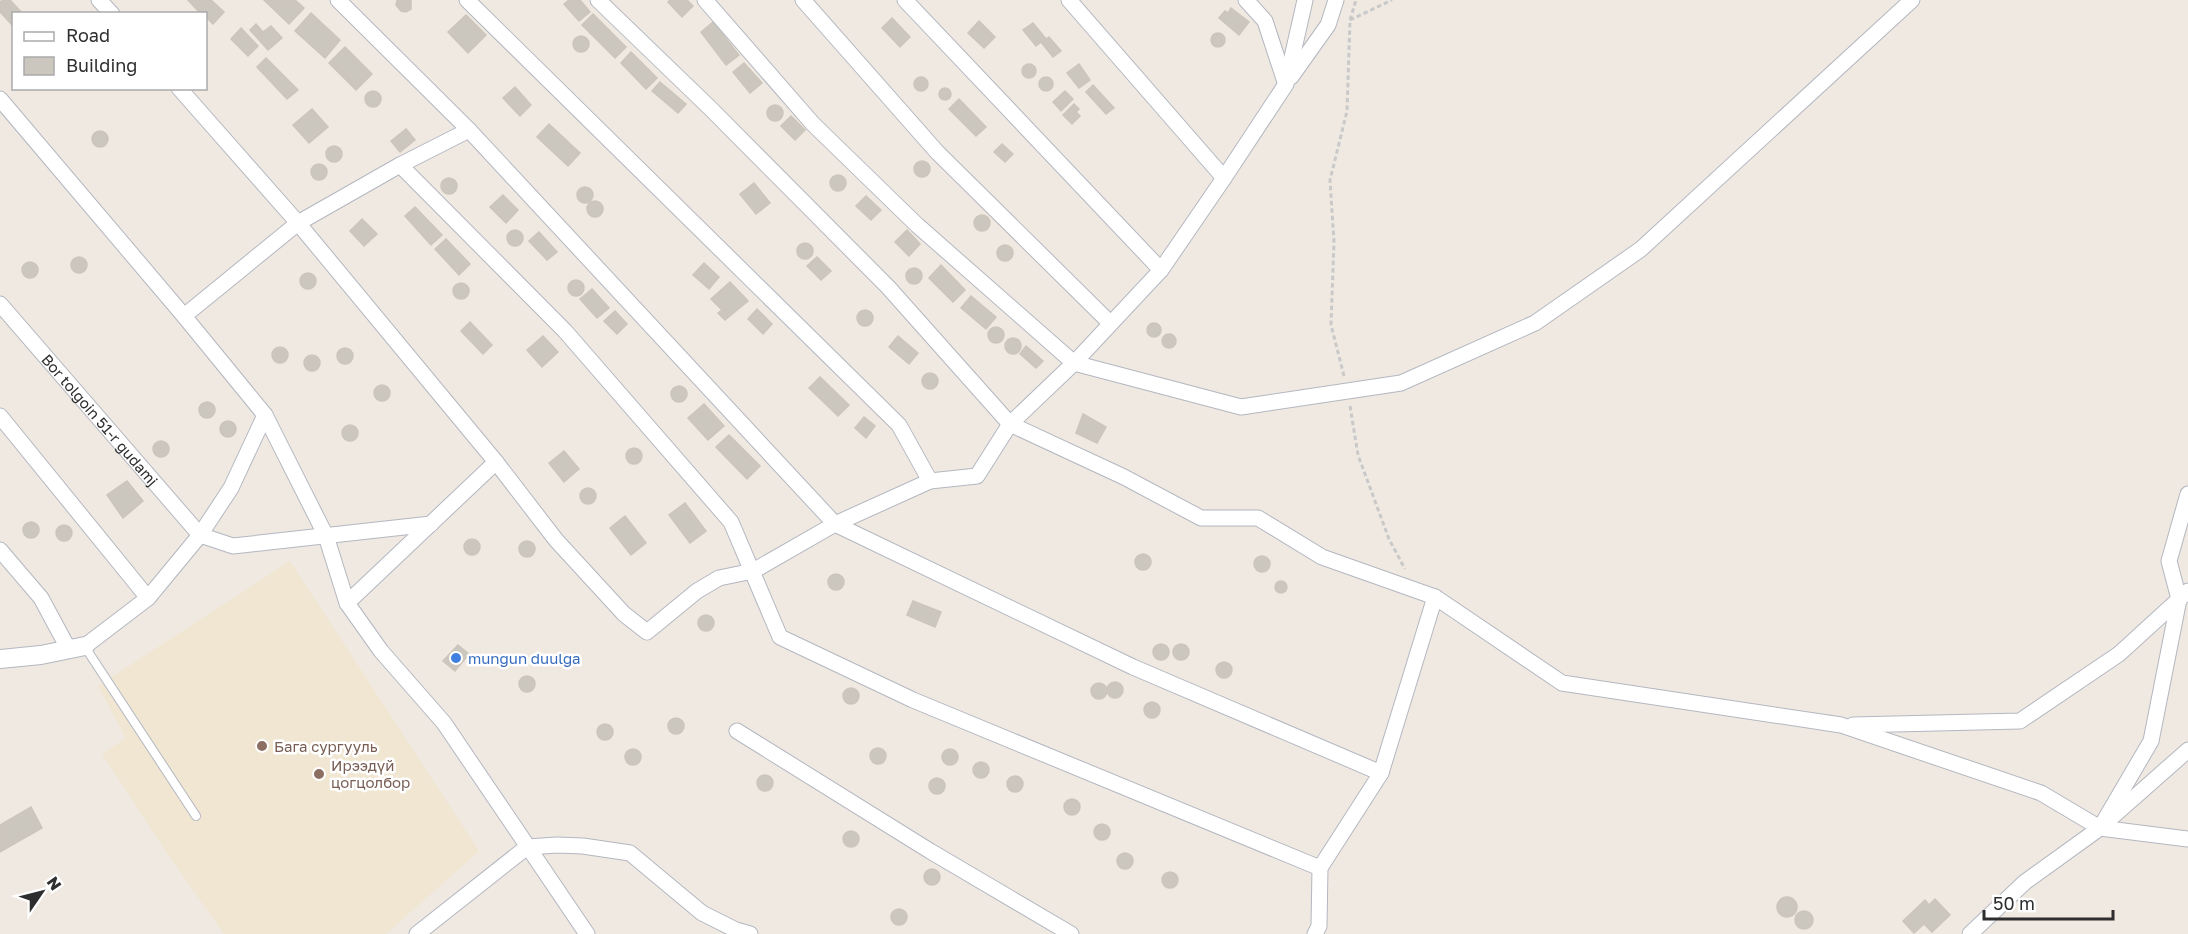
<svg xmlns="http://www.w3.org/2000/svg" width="2188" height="934" font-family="'Golos Text',sans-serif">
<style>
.education{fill:#f0e6d1}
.building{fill:#cbc7bf;stroke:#cbc5ba;stroke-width:1.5}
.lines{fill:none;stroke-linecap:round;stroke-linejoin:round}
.service-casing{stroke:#b4b7c1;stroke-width:10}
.minor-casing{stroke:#b4b7c1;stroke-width:17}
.tertiary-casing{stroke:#b4b7c1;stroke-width:20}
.path{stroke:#c9c9c9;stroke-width:3;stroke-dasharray:4.5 3;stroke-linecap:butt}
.service{stroke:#fff;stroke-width:8}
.minor{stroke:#fff;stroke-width:15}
.tertiary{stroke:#fff;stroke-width:18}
.shop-dot{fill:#3f7fe0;stroke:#fff;stroke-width:2}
.education-dot{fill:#8d6e63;stroke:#fff;stroke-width:2}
.labels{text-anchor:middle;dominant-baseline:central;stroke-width:5;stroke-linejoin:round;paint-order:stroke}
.street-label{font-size:15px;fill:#2e2e2e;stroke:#fff}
.shop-label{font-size:15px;fill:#366cbe;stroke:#fff;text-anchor:start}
.education-label{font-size:15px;fill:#785e54;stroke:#fff;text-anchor:start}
</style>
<rect width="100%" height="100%" fill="#efe9e1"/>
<path class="education" d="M290 561 479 851 386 934H224L169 856 102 754 126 738 98 686Z"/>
<g class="building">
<path d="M3 0H10L23 14H14L12 25 0 12V2Z"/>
<path d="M188 0H211L224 12 213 24 206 17V14H201Z"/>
<path d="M264 0H295L304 8 289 24Z"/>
<path d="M397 0H411V9L406 12 401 11 396 5Z"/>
<path d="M569 0H580L590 12 579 21 564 4Z"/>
<path d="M670 0H687L693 6 682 17 668 2Z"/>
<path d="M1231 8 1249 22 1239 35 1219 18 1225 11 1228 13Z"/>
<path d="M311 13 340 40 325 58 295 31Z"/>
<path d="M593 14 626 47 615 58 582 25Z"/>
<path d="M466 15 486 35 468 53 448 32Z"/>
<path d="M892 18 910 37 900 47 882 28Z"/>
<path d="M979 21 995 37 984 48 968 33Z"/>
<path d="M713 22 739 55 726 65 701 32Z"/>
<path d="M1033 23 1046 39 1049 37 1061 51 1053 57 1041 42 1036 46 1023 30Z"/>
<path d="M256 24 263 32 271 26 282 38 268 50 250 30Z"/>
<path d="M241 28 258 46 248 56 231 39Z"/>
<circle cx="1218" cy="40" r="7"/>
<circle cx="581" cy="44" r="8"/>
<path d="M345 47 372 74 356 90 329 63Z"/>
<path d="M631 52 657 78 646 89 621 63Z"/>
<path d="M266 58 298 90 287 99 257 67Z"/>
<path d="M744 63 762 83 750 93 733 72Z"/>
<path d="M1079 64 1090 80 1079 88 1067 73Z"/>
<circle cx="1029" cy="71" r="7"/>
<circle cx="921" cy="84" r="7"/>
<circle cx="1046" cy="84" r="7"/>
<path d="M660 82 686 104 678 113 652 91Z"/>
<path d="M1093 85 1114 108 1106 114 1086 92Z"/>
<path d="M515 87 531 105 520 116 503 98Z"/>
<circle cx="945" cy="94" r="6"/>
<circle cx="373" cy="99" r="8"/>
<path d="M1065 91 1073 99 1061 111 1053 102Z"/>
<path d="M959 99 986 127 976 136 949 109Z"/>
<path d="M1074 104 1079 109 1076 112 1080 116 1072 124 1063 115Z"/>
<circle cx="775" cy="113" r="8"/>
<path d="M312 109 328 127 309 143 293 125Z"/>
<path d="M791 116 805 130 795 140 781 126Z"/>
<path d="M549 124 580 153 568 166 537 137Z"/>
<path d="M406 129 415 140 400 152 391 141Z"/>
<circle cx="100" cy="139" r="8"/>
<path d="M1002 144 1013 154 1005 162 994 152Z"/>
<circle cx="334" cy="154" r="8"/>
<circle cx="922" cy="169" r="8"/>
<circle cx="319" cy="172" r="8"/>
<circle cx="838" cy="183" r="8"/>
<circle cx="449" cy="186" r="8"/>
<path d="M754 183 770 203 756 214 740 194Z"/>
<circle cx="585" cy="195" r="8"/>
<path d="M503 195 518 210 506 223 490 207Z"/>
<path d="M866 196 881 210 871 220 856 206Z"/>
<circle cx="595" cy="209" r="8"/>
<path d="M415 207 442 235 431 245 405 216Z"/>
<circle cx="982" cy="223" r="8"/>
<path d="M362 219 377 234 364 246 350 231Z"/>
<circle cx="515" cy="238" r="8"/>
<path d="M907 230 920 244 909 256 895 242Z"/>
<path d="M539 232 557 252 547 260 529 241Z"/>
<path d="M446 239 470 264 459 275 435 249Z"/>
<circle cx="805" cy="251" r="8"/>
<circle cx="1005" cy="253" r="8"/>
<circle cx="79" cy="265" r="8"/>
<path d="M817 257 831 271 821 280 807 266Z"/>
<circle cx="30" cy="270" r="8"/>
<path d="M704 263 719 277 709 289 693 275Z"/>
<path d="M941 265 965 290 953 302 929 278Z"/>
<circle cx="914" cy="276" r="8"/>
<circle cx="308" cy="281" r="8"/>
<circle cx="576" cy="288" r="8"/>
<path d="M730 282 748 301 725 320 718 313 722 310 711 299Z"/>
<circle cx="461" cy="291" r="8"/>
<path d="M592 289 609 308 597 318 580 299Z"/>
<path d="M971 296 996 317 986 329 961 308Z"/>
<path d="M757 309 772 324 763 334 748 319Z"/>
<circle cx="865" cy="318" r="8"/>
<path d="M615 311 627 324 617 334 604 321Z"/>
<path d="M470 322 492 345 483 354 461 331Z"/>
<circle cx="1154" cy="330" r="7"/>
<circle cx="996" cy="335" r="8"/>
<circle cx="1169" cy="341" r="7"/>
<path d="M543 336 558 352 542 367 527 350Z"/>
<path d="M898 336 918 353 909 364 889 347Z"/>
<circle cx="1013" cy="346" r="8"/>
<path d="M1026 346 1043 361 1036 368 1020 354Z"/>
<circle cx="280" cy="355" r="8"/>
<circle cx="345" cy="356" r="8"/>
<circle cx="312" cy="363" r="8"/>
<circle cx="930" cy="381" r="8"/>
<path d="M820 377 849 405 838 416 809 388Z"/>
<circle cx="382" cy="393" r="8"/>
<circle cx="679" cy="394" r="8"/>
<circle cx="207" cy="410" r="8"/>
<path d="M704 404 724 426 708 440 688 418Z"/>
<path d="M1083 414 1106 427 1097 443 1076 433Z"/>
<path d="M864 417 875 426 866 438 855 428Z"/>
<circle cx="228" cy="429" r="8"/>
<circle cx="350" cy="433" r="8"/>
<path d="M729 435 760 466 747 479 716 447Z"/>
<circle cx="161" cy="449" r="8"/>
<circle cx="634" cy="456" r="8"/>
<path d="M564 451 579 469 564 482 549 463Z"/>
<path d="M127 481 143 501 123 518 107 495Z"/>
<circle cx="588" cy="496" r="8"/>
<path d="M685 503 706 531 690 543 669 515Z"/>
<path d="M625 516 646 543 631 555 610 528Z"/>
<circle cx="31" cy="530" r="8"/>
<circle cx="64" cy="533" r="8"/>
<circle cx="472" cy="547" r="8"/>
<circle cx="527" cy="549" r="8"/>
<circle cx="1143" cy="562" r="8"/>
<circle cx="1262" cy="564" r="8"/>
<circle cx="836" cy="582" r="8"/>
<circle cx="1281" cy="587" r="6"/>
<path d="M913 601 941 612 935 627 907 615Z"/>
<circle cx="706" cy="623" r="8"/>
<circle cx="1161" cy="652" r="8"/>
<circle cx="1181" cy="652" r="8"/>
<path d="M458 645 469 654 455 671 443 661Z"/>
<circle cx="1224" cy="670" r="8"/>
<circle cx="527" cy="684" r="8"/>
<circle cx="1115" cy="690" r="8"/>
<circle cx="1099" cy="691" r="8"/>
<circle cx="851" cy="696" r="8"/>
<circle cx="1152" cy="710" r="8"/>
<circle cx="676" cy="726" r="8"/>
<circle cx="605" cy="732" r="8"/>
<circle cx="878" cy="756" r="8"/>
<circle cx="950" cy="757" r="8"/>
<circle cx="633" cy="757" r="8"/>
<circle cx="981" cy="770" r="8"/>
<circle cx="765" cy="783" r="8"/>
<circle cx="1015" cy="784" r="8"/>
<circle cx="937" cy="786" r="8"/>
<circle cx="1072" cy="807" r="8"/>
<path d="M31 807 42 828 0 852V825Z"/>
<circle cx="1102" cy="832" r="8"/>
<circle cx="851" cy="839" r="8"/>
<circle cx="1125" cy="861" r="8"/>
<circle cx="932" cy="877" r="8"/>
<circle cx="1170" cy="880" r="8"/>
<circle cx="1787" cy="907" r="10"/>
<path d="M1935 899 1950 915 1932 932 1924 924 1914 933 1903 921 1925 900 1929 905Z"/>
<circle cx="899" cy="917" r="8"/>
<circle cx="1804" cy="920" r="9"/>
</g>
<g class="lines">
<defs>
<path id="service" d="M85 647 196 816"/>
<g id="minor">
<path d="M99 0 112 14"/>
<path d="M338 0 469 130 835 524 1133 667 1381 773"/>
<path d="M467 0 899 425 930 481"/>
<path d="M598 0 711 109 888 287 1010 424 1124 477 1201 518H1258L1322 557 1435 597 1381 773 1320 868 1319 926 1315 934"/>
<path d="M705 0 813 124 917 225 1074 363 1241 407 1401 383 1535 323 1641 249 1912 0"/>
<path d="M803 0 937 152 1110 323"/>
<path d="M905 0 1161 270"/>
<path d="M1069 0 1224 178"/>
<path d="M1246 0 1265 21 1285 82"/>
<path d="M1291 77 1328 25 1336 0"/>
<path d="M179 88 298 223 496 462 556 540 624 614 647 632 697 591 719 578 753 571 835 524 930 481 977 476 1010 424 1074 363 1161 270 1224 178 1286 84 1305 0"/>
<path d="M0 99 184 316 265 415 326 536 347 603 381 651 444 723 587 934"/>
<path d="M400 165 565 331 731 522 780 637 913 700 1320 868"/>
<path id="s1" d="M0 304 200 535 233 546 431 524"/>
<path d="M184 316 298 223 400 165 469 130"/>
<path d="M0 416 148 598"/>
<path d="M0 550 41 598 69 650"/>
<path d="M1435 597 1562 683 1841 725 2041 793 2100 828 2188 839"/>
<path d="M347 603 496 462"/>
<path d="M85 646 148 598 200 535 231 488 265 415"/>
<path d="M1853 725 2020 721 2119 654 2188 591"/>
<path d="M737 731 930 851 1071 934"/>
<path d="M2111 818 2188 750"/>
<path d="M417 934 527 847 557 845 583 846 630 853 702 913 736 930 750 934"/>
<path d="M1970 934 2025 882 2100 828 2151 741 2179 599 2169 561 2188 494"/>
</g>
<path id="tertiary" d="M0 659 41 655 85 646"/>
</defs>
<use href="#service" class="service-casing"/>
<use href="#minor" class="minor-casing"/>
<use href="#tertiary" class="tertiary-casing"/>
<g class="path">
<path d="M1350 20 1392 0"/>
<path d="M1344 376 1331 325 1334 242 1330 180 1347 111 1350 20 1356 0"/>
<path d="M1350 406 1358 455 1389 539 1405 569"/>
</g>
<use href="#service" class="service"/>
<use href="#minor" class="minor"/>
<use href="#tertiary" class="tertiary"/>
</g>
<circle class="shop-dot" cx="456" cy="658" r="6"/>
<g class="education-dot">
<circle cx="262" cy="746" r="6"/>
<circle cx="319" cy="774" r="6"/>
</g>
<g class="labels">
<g class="street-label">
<text stroke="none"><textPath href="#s1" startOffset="153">Bor tolgoin 51-r gudamj</textPath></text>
</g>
<g class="shop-label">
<text x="468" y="658">mungun duulga</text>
</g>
<g class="education-label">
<text x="274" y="746">Бага сургууль</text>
<text x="331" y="765">Ирээдүй<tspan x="331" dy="17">цогцолбор</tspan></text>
</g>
</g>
<rect x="12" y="12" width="195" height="78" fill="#ffffff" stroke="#ababab" stroke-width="1.5"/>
<rect x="24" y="32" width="30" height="9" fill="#ffffff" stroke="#ababab" stroke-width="1.5"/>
<text x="66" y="42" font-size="18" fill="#2e2e2e">Road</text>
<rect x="24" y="57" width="30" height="18" fill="#cbc7bf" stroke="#ababab" stroke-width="1.5"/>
<text x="66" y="72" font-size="18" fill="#2e2e2e">Building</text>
<g transform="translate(42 892) rotate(55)" stroke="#ffffff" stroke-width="4.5" paint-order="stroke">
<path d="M0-4.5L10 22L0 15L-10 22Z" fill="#2e2e2e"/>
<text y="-9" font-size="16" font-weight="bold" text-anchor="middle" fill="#2e2e2e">N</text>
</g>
<path d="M1984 910v9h129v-9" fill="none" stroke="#2e2e2e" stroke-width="3"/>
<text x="1993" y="910" font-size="18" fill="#2e2e2e" stroke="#ffffff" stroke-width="4.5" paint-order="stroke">50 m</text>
</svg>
